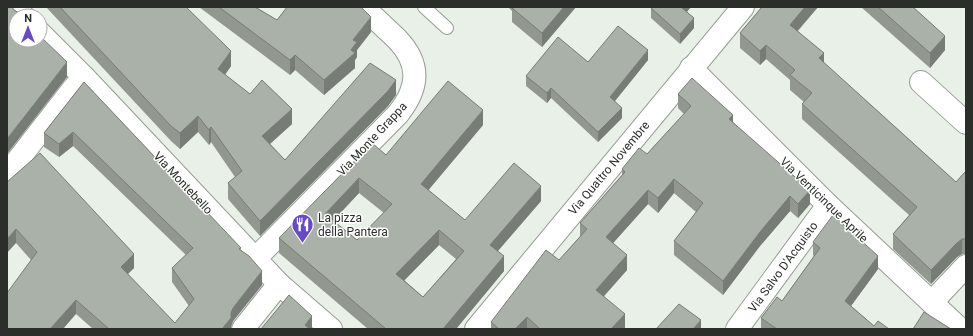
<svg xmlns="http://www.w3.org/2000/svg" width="973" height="336" font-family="Roboto,sans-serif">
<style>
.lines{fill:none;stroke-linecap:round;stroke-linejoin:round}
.service-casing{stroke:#959c94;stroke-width:14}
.minor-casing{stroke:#959c94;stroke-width:24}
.tertiary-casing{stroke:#959c94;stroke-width:24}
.service{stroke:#fff;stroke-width:12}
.minor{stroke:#fff;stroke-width:22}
.tertiary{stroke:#fff;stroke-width:22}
.wall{fill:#929890;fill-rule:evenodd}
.shaded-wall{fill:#777c76}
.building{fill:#aab1a8;stroke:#777c76;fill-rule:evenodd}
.labels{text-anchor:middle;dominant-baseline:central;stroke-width:3;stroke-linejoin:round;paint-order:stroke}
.street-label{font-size:12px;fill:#2c2e2b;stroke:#fff}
.poi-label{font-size:12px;fill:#2c2e2b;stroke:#fff;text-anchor:start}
</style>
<rect width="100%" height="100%" fill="#e9f0e7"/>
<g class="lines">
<defs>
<path id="service" d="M424 7 447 28"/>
<g id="minor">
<path d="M14 7 23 16"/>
<path d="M40 33 84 77 279 284 331 329"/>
<path d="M921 82 966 123"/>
<path d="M7 174 73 89 84 77"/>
<path d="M828 205 960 329"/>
<path d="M255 259 398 114C419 88 421 64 397 39L363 7"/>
<path d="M932 302 966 266"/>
<path d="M243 329 279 284"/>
</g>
<g id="tertiary">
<path d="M691 68 828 205 737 329"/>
<path d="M476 329 743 7"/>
</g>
</defs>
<use href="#service" class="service-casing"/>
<use href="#minor" class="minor-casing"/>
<use href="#tertiary" class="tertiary-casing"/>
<use href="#service" class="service"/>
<use href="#minor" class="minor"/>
<use href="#tertiary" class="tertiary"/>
</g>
<g class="wall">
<path d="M46 7H186L231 66 225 75 250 94 292 124 270 144 285 160 396 95 388 106 260 236 228 199V183L235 177 211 142 209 145 198 132 180 149 171 141Z"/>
<path d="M199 7H258L257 8 277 20 371 32 357 50V57L355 60V68L324 95 295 70 290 75Z"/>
<path d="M508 7H576L542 47 512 22V11Z"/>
<path d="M762 7H818L798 31 824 63 956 182 966 171V253L965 254H962L957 257 931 284 893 249V234L909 215 802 119V104L804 102 790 90V80L766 59 760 65 740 48V33Z"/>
<path d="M861 7H913L945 50 930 68Z"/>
<path d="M651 8 686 12 694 28 680 44 651 18Z"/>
<path d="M648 60 615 101 622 118 598 142 551 98 547 103 526 86V76L588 62Z"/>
<path d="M84 82 241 250 262 285 233 321 231 327V329H93L76 314 31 260 16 243 7 182 134 268 127 274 175 323 189 306 172 282V268L186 255 73 146 59 157 44 147V133Z"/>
<path d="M678 94 733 122 810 204 798 218 790 211 760 246 723 295 674 255V241L696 212 674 193 658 213 648 204 613 243 627 270 604 296 625 328 624 329H491V322L559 260 580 237V223L622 175V169L647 154 684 114 678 108Z"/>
<path d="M483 125 428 190 465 220 541 201 498 251 504 271 456 329H368L279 253V238L386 155ZM359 193 384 213 357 240 333 221ZM439 245 456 259 423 297 404 280Z"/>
<path d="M813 242 878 269 851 306 874 326 889 329H761V318L782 301 814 256 813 255Z"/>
</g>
<g class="shaded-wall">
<path d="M564 7H576L542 47V33Z"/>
<path d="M682 7H691L682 18Z"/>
<path d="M805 7H818L790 39V25Z"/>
<path d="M371 17V32L357 50V57L355 60V68L324 95V80L351 50 353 40Z"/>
<path d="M694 18V28L680 44V34Z"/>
<path d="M945 36V50L930 68V53Z"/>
<path d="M766 45V59L760 65V51Z"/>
<path d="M648 50V60L610 107V97Z"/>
<path d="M231 51V66L218 84V69Z"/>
<path d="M824 53V68L819 58Z"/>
<path d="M295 55V70L290 75V60Z"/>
<path d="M67 62V77L7 154V139Z"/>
<path d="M396 80V95L388 106 260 236V221Z"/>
<path d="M551 88V98L547 103V93Z"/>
<path d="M622 108V118L598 142V132Z"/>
<path d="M292 109V124L262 151V136Z"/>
<path d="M483 110V125L421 199V184Z"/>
<path d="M733 115V129L729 119Z"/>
<path d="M198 116V132L180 149V133Z"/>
<path d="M211 127V142L209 145V130Z"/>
<path d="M73 132V146L59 157V144Z"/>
<path d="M359 178V193L325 229V214Z"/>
<path d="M674 179V193L658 213V198Z"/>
<path d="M541 186V201L490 260V245Z"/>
<path d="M648 190V204L606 251V237Z"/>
<path d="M810 190V204L798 218V204Z"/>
<path d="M790 196V211L760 246 723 295V281L760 232Z"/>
<path d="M16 229V243L7 253V239Z"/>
<path d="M439 230V245L396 289V274Z"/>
<path d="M966 238V253L965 254V239Z"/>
<path d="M962 239V254L957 257 931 284V270L957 243Z"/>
<path d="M134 254V268L121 281V267Z"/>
<path d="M627 255V270L596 305V290Z"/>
<path d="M504 256V271L456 329H443Z"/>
<path d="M878 256V269L845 314V301Z"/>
<path d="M262 271V285L233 321 231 327V329H222L233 308Z"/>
<path d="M76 300V314L63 329H50Z"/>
<path d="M625 314V328L624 329H611Z"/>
<path d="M312 316V329H305V325Z"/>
<path d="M527 317V329H515Z"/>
<path d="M701 320V329H693Z"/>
</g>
<g class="building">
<path d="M7 7H12L14 10 19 13H24L27 16H16V40H40V36L67 62 7 139Z"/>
<path d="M60 7H186L231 51 218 69 250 94 262 80 292 109 262 136 285 160 370 63 396 80 388 91 260 221 228 183 242 171 211 127 209 130 198 116 180 133 171 126Z"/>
<path d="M219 7H255L277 20 287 7H361L371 17 353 40 357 42 351 50 355 53 324 80 295 55 290 60Z"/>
<path d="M514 7H564L542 33 512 8Z"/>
<path d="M651 7H682V8L694 18 680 34 651 8Z"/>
<path d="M762 7H805L790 25 824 53 819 58 956 182 966 171V238L965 239H962L957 243 931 270 893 234 917 207 802 104 812 93 790 75 795 70 766 45 760 51 740 33Z"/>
<path d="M878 7H913L945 36 930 53Z"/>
<path d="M618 26 648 50 610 97 622 108 598 132 551 88 547 93 526 76 558 37 588 62Z"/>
<path d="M692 78 733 115 729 119 810 190 798 204 790 196 760 232 723 281 674 241 703 203 674 179 658 198 648 190 606 237 627 255 596 290 625 314 611 329H540L527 317 515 329H499L491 322 546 250 559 260 587 229 580 223 625 172 622 169 639 148 647 154 691 106 678 94Z"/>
<path d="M448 81 483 110 421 184 465 220 514 163 541 186 490 245 504 256 443 329H386L279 238 372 143 386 155ZM359 178 392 204 357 240 325 214ZM439 230 464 251 423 297 396 274Z"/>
<path d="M84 82 241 248 239 249 249 256 262 271 233 308 231 313V318L222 329H109L76 300 50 329H7V293L37 252 16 229 7 239V182L40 153 134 254 121 267 175 323 194 299 172 268 193 248 73 132 59 144 44 133Z"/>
<path d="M833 215 878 256 845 301 874 326 878 321 889 329H777L761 318 777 297 782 301 820 248 813 242Z"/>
<path d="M289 295 312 316 305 325 310 329H261Z"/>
<path d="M679 304 701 320 693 329H656Z"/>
<path d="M924 312 951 329H913Z"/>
</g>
<defs>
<symbol id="restaurant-pin" viewBox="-11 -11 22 30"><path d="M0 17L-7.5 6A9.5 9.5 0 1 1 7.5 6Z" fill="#684bc4" stroke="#fff"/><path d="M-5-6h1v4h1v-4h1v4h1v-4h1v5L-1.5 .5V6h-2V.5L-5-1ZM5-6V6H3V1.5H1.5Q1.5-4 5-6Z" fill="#fff"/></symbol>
</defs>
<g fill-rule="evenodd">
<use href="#restaurant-pin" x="290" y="212" width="25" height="34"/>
</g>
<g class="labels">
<g class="street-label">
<text transform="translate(372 139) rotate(-47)">Via Monte Grappa</text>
<text transform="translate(609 168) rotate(-50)">Via Quattro Novembre</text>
<text transform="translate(183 183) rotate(47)">Via Montebello</text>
<text transform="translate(824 200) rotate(44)">Via Venticinque Aprile</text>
<text transform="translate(783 267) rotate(-54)">Via Salvo D'Acquisto</text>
</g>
<g class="poi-label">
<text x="318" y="218">La pizza<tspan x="318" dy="14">della Pantera</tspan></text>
</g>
</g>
<rect width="973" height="336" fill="none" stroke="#2c2e2b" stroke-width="16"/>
<g transform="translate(28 28)"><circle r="19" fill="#ffffff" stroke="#ababaa"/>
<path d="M0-3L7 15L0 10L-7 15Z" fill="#684bc4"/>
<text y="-6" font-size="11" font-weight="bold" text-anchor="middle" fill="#2c2e2b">N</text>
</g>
</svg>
